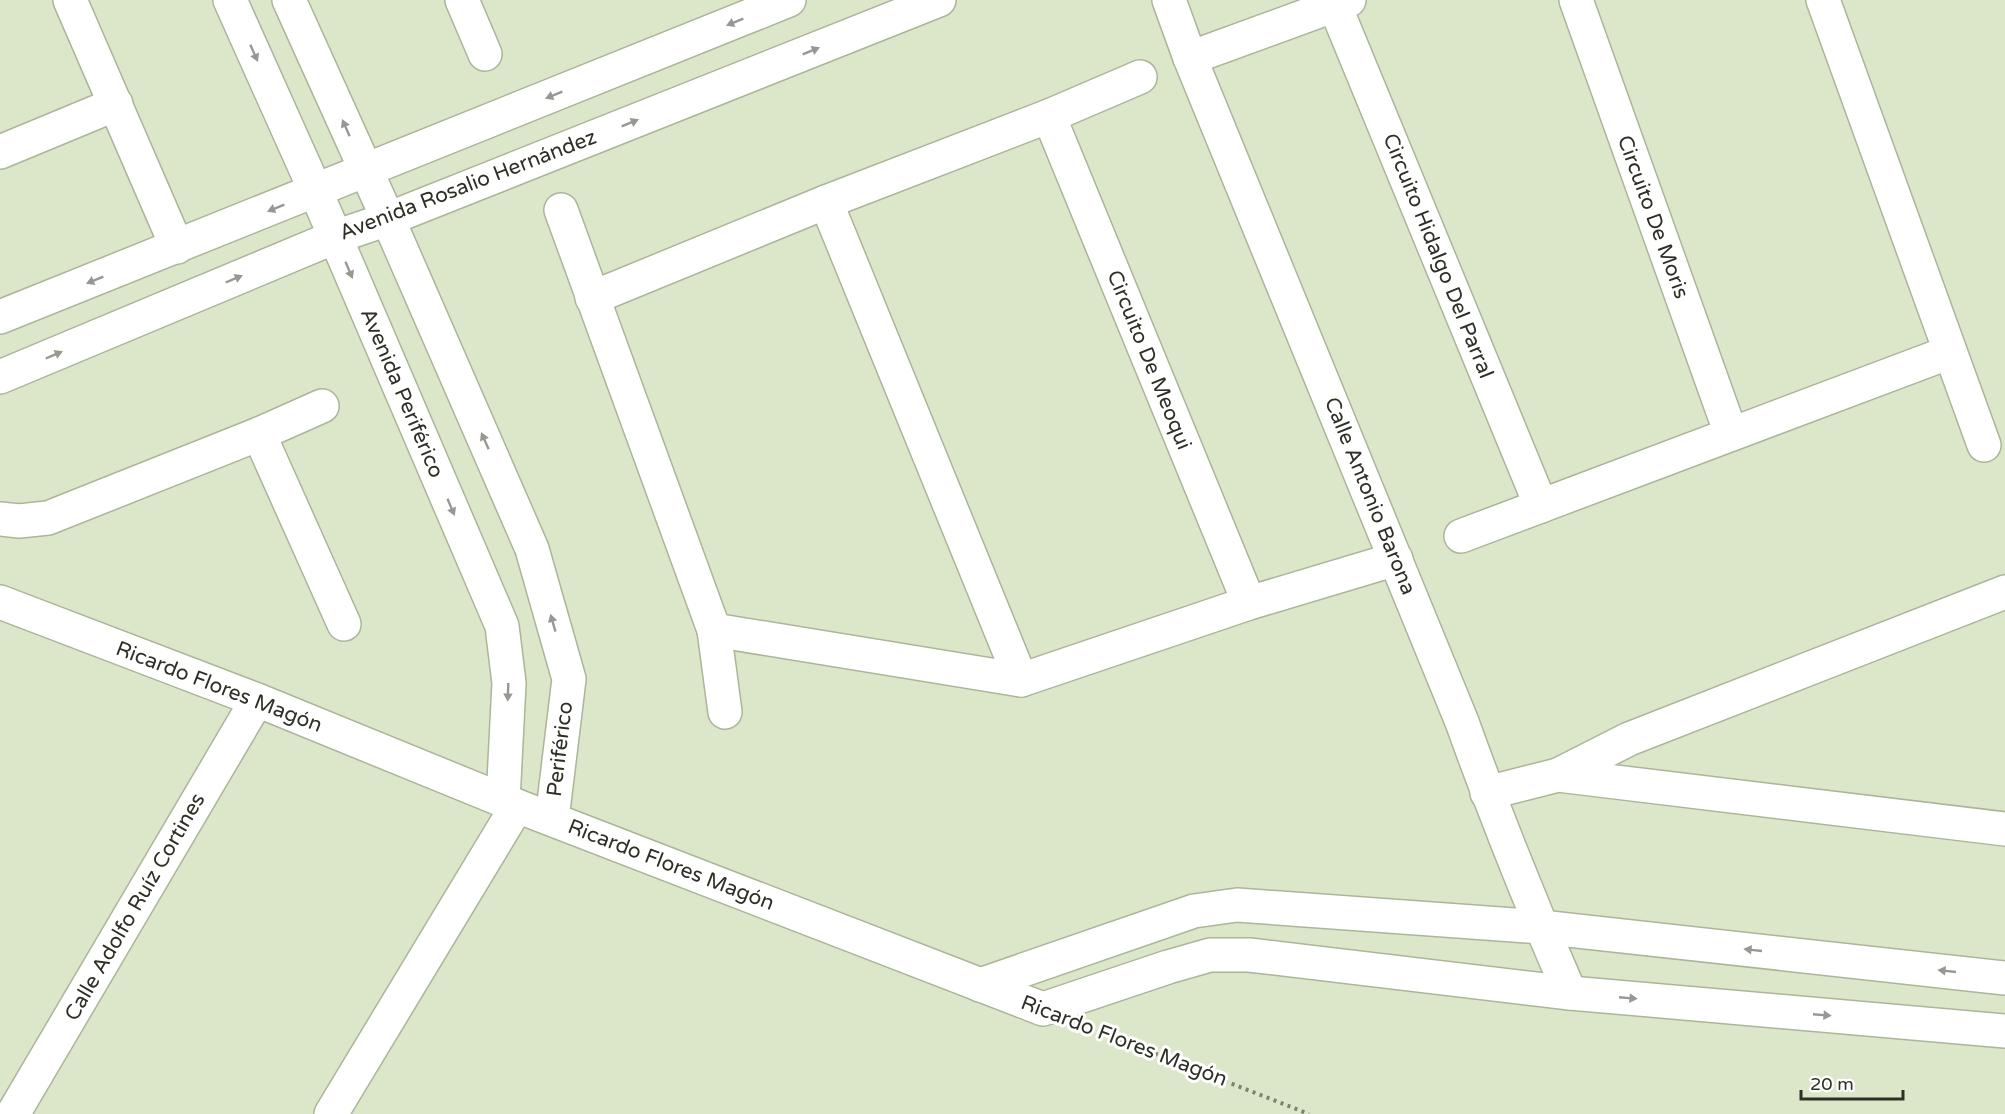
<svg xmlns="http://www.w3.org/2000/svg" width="2005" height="1114" font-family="'Varela Round',sans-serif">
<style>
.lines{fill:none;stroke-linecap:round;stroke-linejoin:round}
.minor-casing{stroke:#abb59a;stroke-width:36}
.path{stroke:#7c8370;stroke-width:4;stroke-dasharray:3 4.5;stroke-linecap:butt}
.minor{stroke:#fff;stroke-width:33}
.oneway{fill:#969892}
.labels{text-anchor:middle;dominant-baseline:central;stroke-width:6;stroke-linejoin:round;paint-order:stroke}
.street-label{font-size:21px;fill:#2c3025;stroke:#fff}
</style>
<rect width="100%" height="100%" fill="#dce7ca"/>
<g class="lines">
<defs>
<g id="minor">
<path d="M70 0 177 247"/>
<path d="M230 0 316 192 502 626 509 683 503 801"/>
<path d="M289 0 388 219 532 549 569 679 552 819"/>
<path d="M462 0 485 54"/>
<path d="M1169 0 1190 58 1462 722C1495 814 1531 904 1570 993"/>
<path d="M1576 0 1731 434"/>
<path d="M1823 0 1984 445"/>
<path d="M1335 6 1541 506"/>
<path d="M1190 58 1349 0"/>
<path d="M1049 116 1249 603"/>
<path d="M0 152 116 104"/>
<path d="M826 202 1021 680"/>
<path d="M561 210 714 630 725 712"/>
<path d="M592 298 826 202 1049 116 1140 77"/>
<path d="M0 317 789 0"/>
<path d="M0 377 335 237 388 219 939 0"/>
<path d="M259 434 344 624"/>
<path d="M0 519 19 521 48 518 259 434 322 406"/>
<path d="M1461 536 1950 352"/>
<path d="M0 602 257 700 517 806 1043 1009 1168 967 1210 955H1249L1570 993 2005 1031"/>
<path d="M714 630 1021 680 1249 603 1396 559"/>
<path d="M1558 775 1629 739 2005 592"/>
<path d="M1487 793 1558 775 2005 829"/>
<path d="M980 985 1194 911 1237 905 1541 927 2005 978"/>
<path d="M13 1114 257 700"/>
<path d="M331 1114 517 806"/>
</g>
</defs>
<use href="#minor" class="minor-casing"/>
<path class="path" d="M1092 1029 1309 1114"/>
<use href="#minor" class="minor"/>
</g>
<defs><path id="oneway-solid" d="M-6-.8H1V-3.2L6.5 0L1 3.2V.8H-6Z" transform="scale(1.5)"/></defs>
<g class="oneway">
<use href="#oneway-solid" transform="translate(735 22) rotate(158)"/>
<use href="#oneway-solid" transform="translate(811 51) rotate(-22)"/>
<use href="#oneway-solid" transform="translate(254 53) rotate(66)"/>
<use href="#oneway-solid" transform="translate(554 95) rotate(158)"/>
<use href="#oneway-solid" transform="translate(630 123) rotate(-22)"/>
<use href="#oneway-solid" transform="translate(346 128) rotate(-114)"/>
<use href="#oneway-solid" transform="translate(276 208) rotate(158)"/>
<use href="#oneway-solid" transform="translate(349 270) rotate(67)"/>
<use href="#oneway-solid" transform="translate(234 279) rotate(-23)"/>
<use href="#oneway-solid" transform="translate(95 280) rotate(158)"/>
<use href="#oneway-solid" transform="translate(54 355) rotate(-23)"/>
<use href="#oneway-solid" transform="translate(485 441) rotate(-114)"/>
<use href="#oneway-solid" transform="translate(451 507) rotate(67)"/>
<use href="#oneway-solid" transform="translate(553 623) rotate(-106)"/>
<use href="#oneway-solid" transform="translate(508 692) rotate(92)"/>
<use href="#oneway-solid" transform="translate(1753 950) rotate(-174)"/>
<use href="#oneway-solid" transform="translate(1947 971) rotate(-174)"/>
<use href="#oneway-solid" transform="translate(1628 998) rotate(5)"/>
<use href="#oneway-solid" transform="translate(1822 1015) rotate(5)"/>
</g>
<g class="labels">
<g class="street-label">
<text transform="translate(468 185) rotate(-21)">Avenida Rosalio Hernández</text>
<text transform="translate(1653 217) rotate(70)">Circuito De Moris</text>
<text transform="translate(1438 256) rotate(68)">Circuito Hidalgo Del Parral</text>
<text transform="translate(1149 360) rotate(68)">Circuito De Meoqui</text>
<text transform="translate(402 393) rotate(67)">Avenida Periférico</text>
<text transform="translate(1370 496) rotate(68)">Calle Antonio Barona</text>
<text transform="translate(219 687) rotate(21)">Ricardo Flores Magón</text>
<text transform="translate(560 749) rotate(-83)">Periférico</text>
<text transform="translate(671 865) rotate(21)">Ricardo Flores Magón</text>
<text transform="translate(135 907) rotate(-60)">Calle Adolfo Ruíz Cortines</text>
<text transform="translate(1124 1041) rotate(21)">Ricardo Flores Magón</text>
</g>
</g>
<path d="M1801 1090v9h102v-9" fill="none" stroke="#2c3025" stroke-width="3"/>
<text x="1810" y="1090" font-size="18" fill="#2c3025" stroke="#ffffff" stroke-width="4.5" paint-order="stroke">20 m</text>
</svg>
